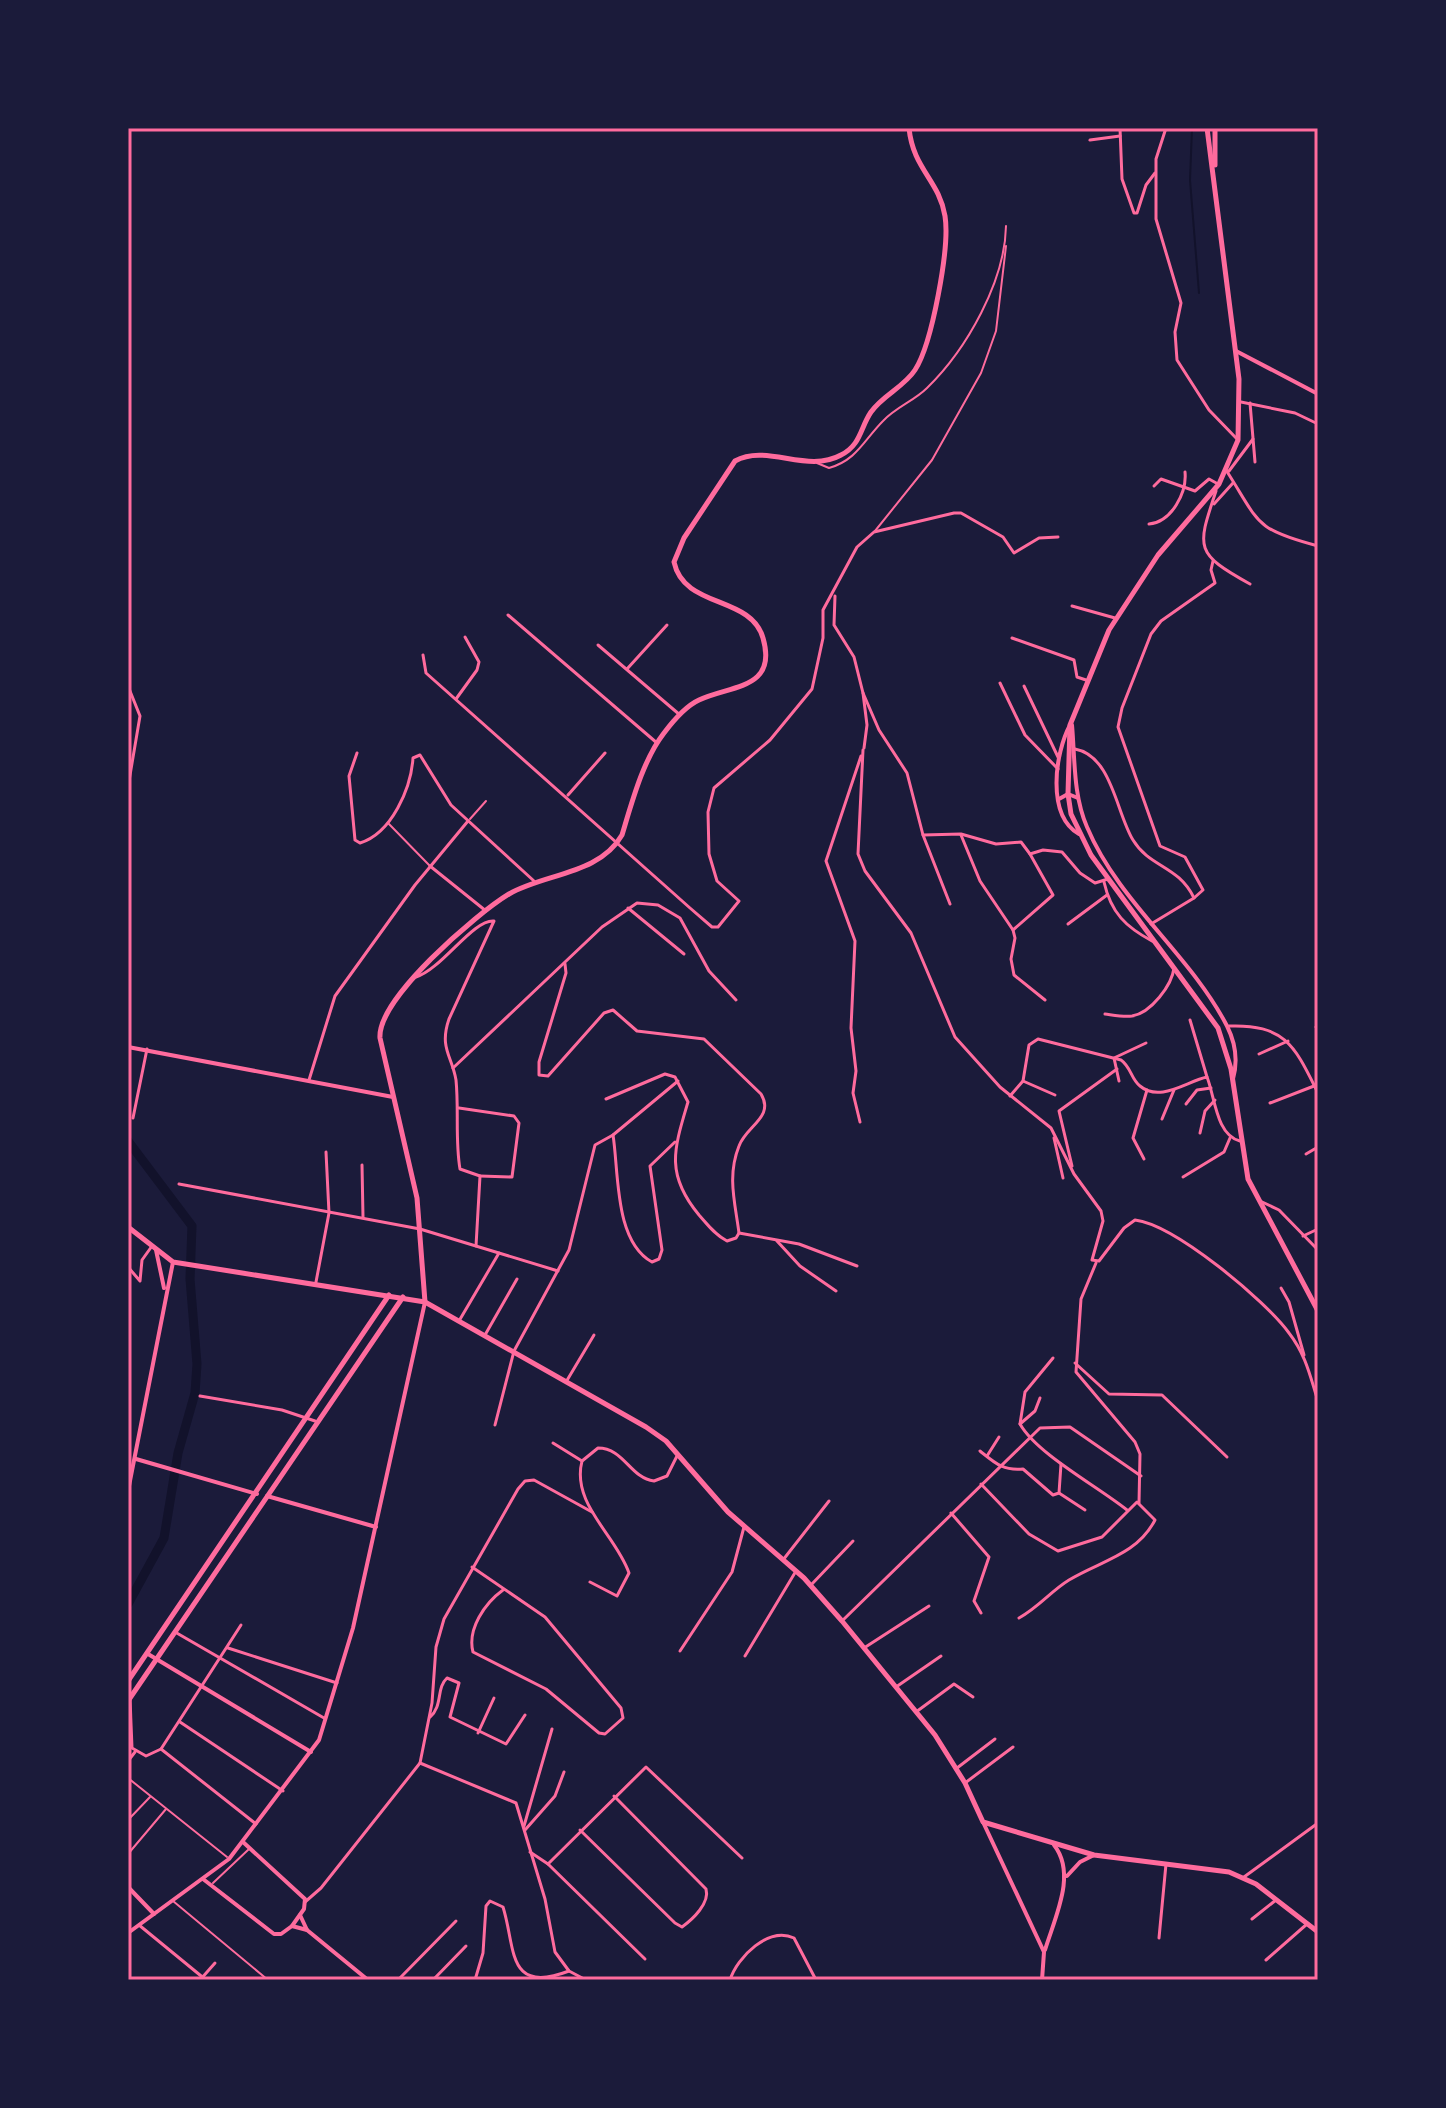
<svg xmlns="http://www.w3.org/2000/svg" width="1446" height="2108" font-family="'Golos Text',sans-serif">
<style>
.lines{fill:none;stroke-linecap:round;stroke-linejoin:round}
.stream{stroke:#12122b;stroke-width:2}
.river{stroke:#12122b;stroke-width:9}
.service{stroke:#ff6b9d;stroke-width:2}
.pedestrian{stroke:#ff6b9d;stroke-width:2}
.minor{stroke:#ff6b9d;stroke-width:3}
.tertiary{stroke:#ff6b9d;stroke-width:4}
.secondary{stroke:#ff6b9d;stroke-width:4}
.primary{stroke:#ff6b9d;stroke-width:5}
.trunk{stroke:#ff6b9d;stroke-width:5}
.neatline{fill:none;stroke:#ff6b9d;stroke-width:3}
</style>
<rect width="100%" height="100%" fill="#1b1b3a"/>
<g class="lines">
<path class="stream" d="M1192 128 1190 180 1199 293"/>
<g class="river">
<path d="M128 1141 192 1226 190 1279 197 1364 195 1393 178 1453 164 1538 128 1604"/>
<path d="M128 1717V1735"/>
</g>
<g class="service">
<path d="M817 463 829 468C857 460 864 440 883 421 896 407 914 401 927 388 967 349 1005 281 1006 226"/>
<path d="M875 531 932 460 981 373 996 331 1006 246"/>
<path d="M470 819 486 801"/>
<path d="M388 823 430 866"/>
<path d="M213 1883 249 1849"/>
<path d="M173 1901 268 1980"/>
</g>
<g class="pedestrian">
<path d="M128 1778 227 1857"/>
<path d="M128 1820 150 1797"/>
<path d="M128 1854 166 1809"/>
</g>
<g class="minor">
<path d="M1120 128 1122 179 1134 213H1137L1146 185 1155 173"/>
<path d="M1166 128 1156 159V219L1181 303 1175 332 1177 360 1209 410 1238 440"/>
<path d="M1090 140 1120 136"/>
<path d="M1241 402 1295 413 1318 424"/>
<path d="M1250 403 1255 462"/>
<path d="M1226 470C1260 523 1253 529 1318 546"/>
<path d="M1229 471 1253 439"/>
<path d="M1154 486 1161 479 1195 491 1209 479 1218 484"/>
<path d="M1216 491C1197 548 1194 553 1250 584"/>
<path d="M1214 504 1233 483"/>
<path d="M1149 524C1172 522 1187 492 1185 472"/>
<path d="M835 596 834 625 854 657 863 693 879 730 907 773 923 835"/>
<path d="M1072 606 1115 618"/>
<path d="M508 615 657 743"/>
<path d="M1012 638 1074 660 1077 677 1086 680"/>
<path d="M598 645 680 715"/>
<path d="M423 655 426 673 690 908 712 927H718L739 901 717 881 709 854 708 812 714 788 770 740 812 689 823 638V610L857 547 874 532 954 513H961L1003 537 1014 553 1039 538 1058 537"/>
<path d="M627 669 667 625"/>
<path d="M1000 683 1025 735 1058 769"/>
<path d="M128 686 140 716 128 787"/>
<path d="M1024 686 1058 757"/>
<path d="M863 693 867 725 864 748"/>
<path d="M456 699 477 670 479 662 465 637"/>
<path d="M1075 749C1112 756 1116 812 1133 840 1150 868 1178 865 1194 898L1151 924"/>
<path d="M863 750 858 854 865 871 911 933 955 1037 1000 1087 1051 1128 1074 1174 1101 1211 1103 1221 1092 1260 1099 1261 1124 1228 1135 1220C1175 1225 1265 1300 1289 1333 1306 1355 1310 1376 1318 1401"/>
<path d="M357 753 349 776 355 840 360 843C392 833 411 788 413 758L420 755 451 805 534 881"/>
<path d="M568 795 605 753"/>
<path d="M961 835 980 881 1013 930"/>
<path d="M1030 854 1053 895 1013 930 1015 938 1011 959 1014 975 1045 1000"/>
<path d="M430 866 486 911"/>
<path d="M1104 882C1111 913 1126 927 1152 941"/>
<path d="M1194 898 1203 890 1185 857 1160 846 1118 727 1122 708 1151 634 1161 621 1215 583 1211 570 1213 561"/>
<path d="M950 904 923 835 961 834 996 844 1021 842 1030 854 1043 850 1062 852 1080 873 1095 883 1108 879"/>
<path d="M628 908 684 954"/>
<path d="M1068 924 1107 895"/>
<path d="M565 964 566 973 539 1062V1075L548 1076 604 1013 613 1010 637 1031 704 1039 761 1094C775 1117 746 1126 739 1146 727 1176 735 1202 739 1233L736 1238 727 1241C715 1235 707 1224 699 1215 665 1174 674 1149 688 1102L675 1077 665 1074 606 1099"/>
<path d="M416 977C442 969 473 919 494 921L449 1019C439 1048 452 1056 456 1080 459 1110 455 1140 460 1169L480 1176 476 1246"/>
<path d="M1105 1014C1113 1015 1123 1017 1132 1016 1151 1013 1172 985 1174 968"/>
<path d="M1190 1020 1207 1077"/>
<path d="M1229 1026C1286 1024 1295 1047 1318 1093"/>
<path d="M1316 1027 1318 1030"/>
<path d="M1259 1054 1288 1041"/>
<path d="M453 1068 602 927 637 903 658 905 680 918 709 971 736 1000"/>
<path d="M309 1080 335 996 415 885 468 821"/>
<path d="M1023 1081 1055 1095"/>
<path d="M1119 1081 1114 1058 1146 1043"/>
<path d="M1010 1096 1023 1081 1029 1045 1038 1039 1121 1060C1131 1067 1131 1079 1140 1086 1160 1103 1187 1081 1207 1077 1215 1097 1216 1135 1240 1141"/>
<path d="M1270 1103 1314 1086"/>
<path d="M1186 1104 1197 1090 1211 1088"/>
<path d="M459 1108 514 1116 519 1123 512 1177 480 1176"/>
<path d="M133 1118 147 1049"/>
<path d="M1162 1119 1174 1090"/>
<path d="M860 1122 853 1093 856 1071 851 1028 855 941 826 861 861 756"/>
<path d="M1200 1133 1205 1111 1215 1100"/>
<path d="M1054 1138 1063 1178"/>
<path d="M675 1142 650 1166 662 1250 659 1259 652 1262C614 1241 619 1172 613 1135L678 1081"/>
<path d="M1306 1154 1318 1147"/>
<path d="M1144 1159 1133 1138 1147 1090"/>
<path d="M362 1165 363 1217"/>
<path d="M1072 1166 1059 1111 1117 1069"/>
<path d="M1183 1177 1224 1152 1230 1138"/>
<path d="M179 1184 420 1229 558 1271"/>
<path d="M1260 1201 1279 1210 1318 1250"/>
<path d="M739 1233 799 1244 857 1266"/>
<path d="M1303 1236 1318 1229"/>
<path d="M777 1241 800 1266 836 1291"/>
<path d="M1096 1263 1081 1299 1076 1372 1135 1442 1140 1454 1139 1503"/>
<path d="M128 1267 140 1281 142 1260 152 1246"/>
<path d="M316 1282 329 1213 326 1152"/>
<path d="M1281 1288 1289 1302 1304 1355"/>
<path d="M459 1321 499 1253"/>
<path d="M485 1335 517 1279"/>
<path d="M1053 1358 1025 1392 1020 1424C1037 1454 1097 1486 1127 1510"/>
<path d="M1075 1363 1109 1394 1162 1395 1227 1457"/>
<path d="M566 1382 594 1335"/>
<path d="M200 1396 282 1410 315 1421"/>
<path d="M1020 1424 1035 1411 1040 1398"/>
<path d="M495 1425 514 1351 569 1250 595 1145 613 1135"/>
<path d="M553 1443 582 1461"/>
<path d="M980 1451C995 1463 1003 1471 1023 1469L1053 1495 1059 1493 1061 1464"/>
<path d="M987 1456 999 1437"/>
<path d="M981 1484 1029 1534 1058 1551 1102 1537 1137 1502 1155 1520C1137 1555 1100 1561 1069 1580 1051 1591 1039 1607 1019 1618"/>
<path d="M1059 1493 1085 1510"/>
<path d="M951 1513 989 1557 974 1601 981 1613"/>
<path d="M783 1560 829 1501"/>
<path d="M472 1567 545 1617 621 1708 623 1718 605 1734 599 1733 546 1689 473 1652C467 1629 485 1603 503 1590"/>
<path d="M590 1582 617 1596 629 1573C616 1535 571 1504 582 1461L598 1448C624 1448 630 1478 654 1481L667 1476 677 1456"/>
<path d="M811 1585 853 1541"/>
<path d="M842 1621 1040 1428 1070 1427 1141 1476"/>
<path d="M175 1632 324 1718"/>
<path d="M228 1648 337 1683"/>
<path d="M864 1648 929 1606"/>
<path d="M680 1651 732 1572 744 1527"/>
<path d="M745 1656 796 1571"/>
<path d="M896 1687 941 1656"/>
<path d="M130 1698 132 1748 146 1756 161 1749 256 1824"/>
<path d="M916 1712 954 1684 973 1697"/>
<path d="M430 1717C443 1706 436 1688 447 1678L459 1683 450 1717 506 1744 525 1715"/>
<path d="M180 1722 283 1791"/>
<path d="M478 1733 494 1698"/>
<path d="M161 1749 241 1625"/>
<path d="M128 1761 135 1752"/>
<path d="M420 1763 516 1803 545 1899 555 1952 569 1971 586 1980"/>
<path d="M957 1768 995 1739"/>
<path d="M965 1783 1013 1747"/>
<path d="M524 1826 552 1729"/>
<path d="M525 1830 555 1796 564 1772"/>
<path d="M580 1830 675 1923 682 1927C693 1919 710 1903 706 1889L614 1796"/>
<path d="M530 1852 548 1864 645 1959"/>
<path d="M548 1864 646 1767 742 1858"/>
<path d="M1244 1877 1318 1823"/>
<path d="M305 1902 321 1888 420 1763 432 1703 436 1647 444 1619 518 1489 525 1481 534 1480 592 1512"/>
<path d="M1252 1919 1276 1900"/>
<path d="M139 1925 206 1980"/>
<path d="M1159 1938 1166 1864"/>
<path d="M1266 1960 1307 1924"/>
<path d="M200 1980 215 1963"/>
<path d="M398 1980 456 1921"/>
<path d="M433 1980 466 1946"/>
<path d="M475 1980 483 1953 486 1906 490 1901 503 1907C516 1948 506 1995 569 1971"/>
<path d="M730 1980C737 1957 769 1926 794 1938L816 1980"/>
</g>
<g class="tertiary">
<path d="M1236 351 1318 394"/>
<path d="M1070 725C1055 753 1046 815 1079 834"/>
<path d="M1072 725C1075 758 1073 795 1087 827 1119 903 1190 954 1227 1026 1236 1044 1238 1061 1233 1079"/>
<path d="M1059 799 1068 794 1078 798"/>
<path d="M128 1047 393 1097"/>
<path d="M136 1459 257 1494"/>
<path d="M267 1496 376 1527"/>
<path d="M983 1822 1044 1952 1042 1980"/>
<path d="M1067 1876 1080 1862 1094 1855"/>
<path d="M203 1879 274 1934H281L292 1926 304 1909 305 1899 243 1842"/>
<path d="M300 1915 307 1930 368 1980"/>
<path d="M292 1926 307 1930"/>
<path d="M1045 1950C1055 1917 1077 1874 1054 1845"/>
</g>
<g class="secondary">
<path d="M156 1250 164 1288"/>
<path d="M128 1491 173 1262"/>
<path d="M148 1654 311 1752"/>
<path d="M128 1887 154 1914"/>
<path d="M128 1933 229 1859 319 1740 353 1628 425 1302"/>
</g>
<g class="primary">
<path d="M128 1227 173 1262 425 1302 646 1427 666 1441 728 1512 804 1578 842 1621 935 1735 965 1783 983 1822 1094 1855 1229 1872 1256 1884 1318 1932"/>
<path d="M425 1302 417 1198 380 1038C377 999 476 914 509 894 545 873 599 875 622 835 632 802 643 760 664 733 673 721 686 706 699 700 730 685 778 690 763 638 751 595 684 609 674 562L684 538 735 461C766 443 807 474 841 455 861 445 860 428 871 412 883 395 904 387 915 370 932 344 950 247 945 216 939 180 913 169 909 128"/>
<path d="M128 1681 389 1295"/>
<path d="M128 1701 403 1297"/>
</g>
<g class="trunk">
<path d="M1207 128 1239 379 1238 440 1219 484 1158 555 1109 630 1070 725 1068 794 1071 814 1091 855 1218 1028 1231 1069 1248 1179 1318 1311"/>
<path d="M1215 128V165"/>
</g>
</g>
<rect width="1446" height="2108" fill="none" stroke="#1b1b3a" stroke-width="260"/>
<rect x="130" y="130" width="1186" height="1848" class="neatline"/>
</svg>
